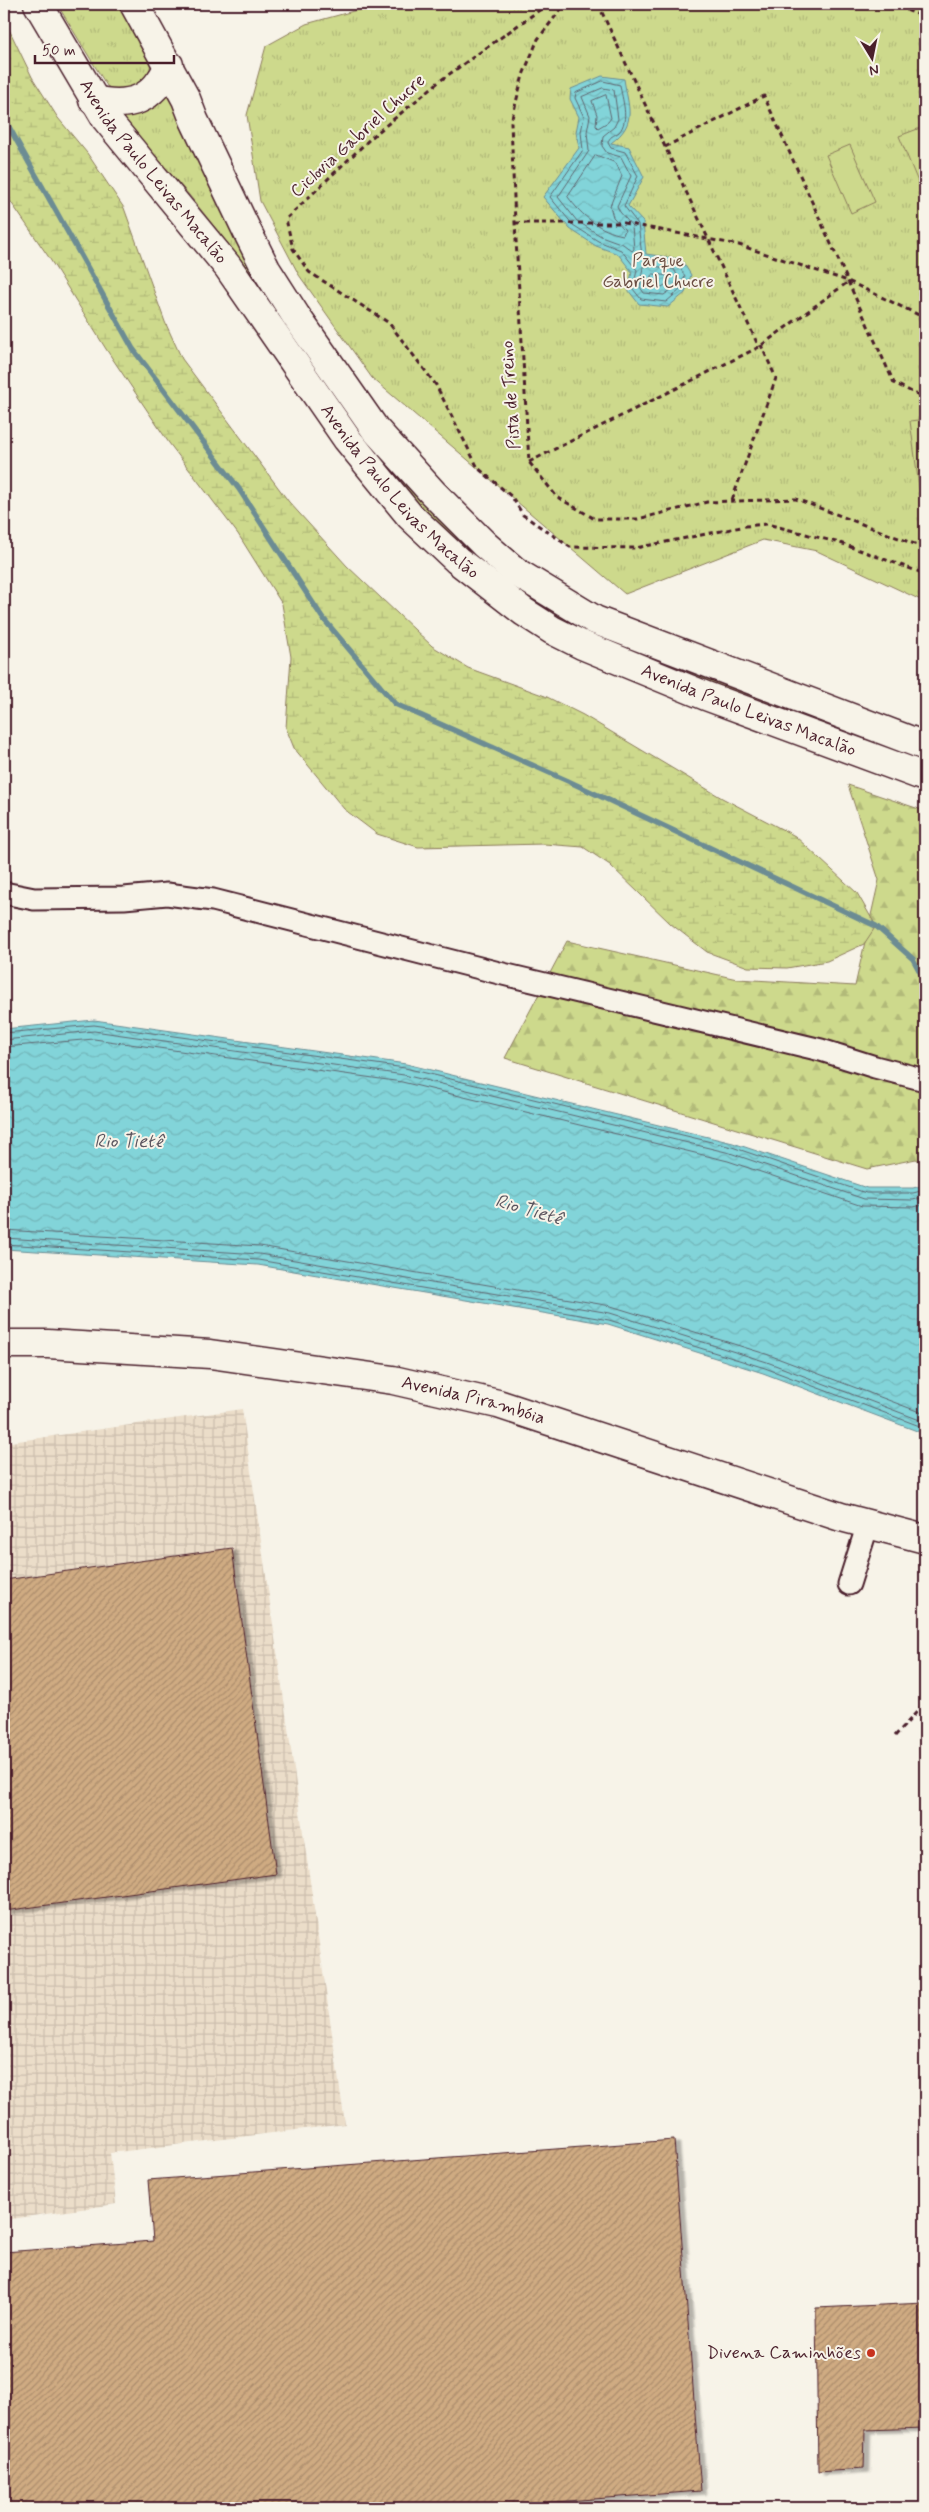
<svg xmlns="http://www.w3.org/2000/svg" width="929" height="2512" font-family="Mynerve,sans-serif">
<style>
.industrial{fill:url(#industrial-grid)}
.grass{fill:url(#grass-tufts);stroke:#8c7c5c}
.forest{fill:url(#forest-firs);stroke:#8c7c5c}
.wetland{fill:url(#wetland-marsh);stroke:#8c7c5c}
.garden{fill:#cdd98c;stroke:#8c7c5c}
.water{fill:url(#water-waves);stroke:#6c8c93}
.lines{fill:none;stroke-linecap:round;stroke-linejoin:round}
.shore{stroke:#606771;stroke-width:1}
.stream{stroke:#6c8c93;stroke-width:5.5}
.building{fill:url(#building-hatch);stroke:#4a1f2b;filter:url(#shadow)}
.minor-casing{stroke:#4a1f2b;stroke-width:25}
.major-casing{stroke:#4a1f2b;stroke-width:31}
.path{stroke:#4a1f2b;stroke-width:3;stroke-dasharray:5 4;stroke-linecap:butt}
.minor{stroke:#f7f3e8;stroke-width:21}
.major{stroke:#f7f3e8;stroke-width:28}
.poi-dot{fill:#c8321e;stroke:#f7f3e8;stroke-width:2}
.labels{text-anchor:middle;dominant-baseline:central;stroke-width:4;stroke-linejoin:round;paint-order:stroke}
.street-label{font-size:18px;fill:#4a1f2b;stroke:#f7f3e8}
.park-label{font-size:18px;fill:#6b4e43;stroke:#f7f3e8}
.poi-label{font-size:18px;fill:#4a1f2b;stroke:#f7f3e8;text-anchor:end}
.water-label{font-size:19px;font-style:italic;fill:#5b555f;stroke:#f7f3e8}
</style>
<defs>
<pattern id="industrial-grid" width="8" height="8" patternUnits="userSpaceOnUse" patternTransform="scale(1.25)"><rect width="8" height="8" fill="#ebddc9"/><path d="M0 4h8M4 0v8" fill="none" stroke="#cbbdad"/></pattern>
<pattern id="grass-tufts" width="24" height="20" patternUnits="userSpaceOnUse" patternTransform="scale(1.25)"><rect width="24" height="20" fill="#cdd98c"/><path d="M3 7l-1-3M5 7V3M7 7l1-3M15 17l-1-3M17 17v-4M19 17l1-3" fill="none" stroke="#b2ba79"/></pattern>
<pattern id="forest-firs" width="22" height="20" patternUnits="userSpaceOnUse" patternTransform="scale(1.25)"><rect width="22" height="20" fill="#cdd98c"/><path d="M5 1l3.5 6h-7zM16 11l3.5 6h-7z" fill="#b2ba79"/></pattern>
<pattern id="wetland-marsh" width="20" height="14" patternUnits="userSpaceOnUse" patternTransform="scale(1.25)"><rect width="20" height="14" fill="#cdd98c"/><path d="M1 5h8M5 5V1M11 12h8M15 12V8" fill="none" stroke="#b2ba79"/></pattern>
<pattern id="water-waves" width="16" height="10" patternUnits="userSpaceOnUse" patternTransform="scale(1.25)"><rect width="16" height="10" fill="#82d4d9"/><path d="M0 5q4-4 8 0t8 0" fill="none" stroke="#72b6ba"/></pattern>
<pattern id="building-hatch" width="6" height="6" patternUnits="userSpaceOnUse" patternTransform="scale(1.25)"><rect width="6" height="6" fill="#cfab82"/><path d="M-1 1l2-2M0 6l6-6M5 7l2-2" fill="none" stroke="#aa8b6b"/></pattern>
<filter id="shadow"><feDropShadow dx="5.5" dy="3" stdDeviation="1" flood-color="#0004"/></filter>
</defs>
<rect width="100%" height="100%" fill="#f7f3e8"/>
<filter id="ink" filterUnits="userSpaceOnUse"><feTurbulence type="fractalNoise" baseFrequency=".02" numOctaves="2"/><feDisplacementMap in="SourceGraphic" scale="10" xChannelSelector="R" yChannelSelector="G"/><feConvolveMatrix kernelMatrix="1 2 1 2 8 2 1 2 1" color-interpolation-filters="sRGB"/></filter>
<g filter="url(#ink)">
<path class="industrial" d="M242 1409 345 2124 110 2153 116 2204 4 2220V1443Z"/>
<g class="grass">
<path d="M57 4H117L148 52C155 70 146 77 135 90H113L107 86Z"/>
<path d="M379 4H925V602L817 551 763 540 625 594 372 378 299 275 260 201 247 115 266 46 306 24Z"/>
<path d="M171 87 368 431 543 601 925 758V767L579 632 543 611 441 528 406 490 364 437 261 288 229 245 189 195 121 116Z"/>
</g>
<path class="forest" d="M848 785 925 811V1164L916 1159 867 1169 505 1058 567 941 737 979 855 986 879 880Z"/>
<path class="wetland" d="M4 19 32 77 58 118 87 153 124 208 165 322 182 359 289 502 347 566 432 646 468 668 545 696 583 715 722 798 795 836 857 893 876 926 864 944 827 961 787 968 748 967 707 952 671 924 610 865 583 847 544 844 418 847 377 834 344 809 294 748 286 728 291 657 282 604 238 534 169 443 106 349 48 256 4 192Z"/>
<g class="garden">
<path d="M923 127 925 133V193L923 194 899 136Z"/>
<path d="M850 145 875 202 851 213 826 155Z"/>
<path d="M925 419V523H924L910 421Z"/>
</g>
<g class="water">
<path d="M602 76 624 79C628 107 638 123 611 143L629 147 644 177 628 206 643 222 646 254 681 259 691 275 685 293 668 307 639 304 628 290 632 272 618 254 596 246 570 229 543 197 579 148 576 132 579 117 570 99 571 89Z"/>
<path d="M94 1020 406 1064 733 1143 867 1188H913L925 1185V1434L763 1373 608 1324 258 1265 4 1249V1029Z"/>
</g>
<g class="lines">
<g class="shore">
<path d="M603 81 620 85C622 99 630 120 619 132 614 136 609 136 608 143L611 148 625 152 638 176 624 206 638 224 642 256 646 259 677 263 685 276 680 290 666 302 641 299 633 289 637 270 621 250 598 241 573 225 550 197 583 150 581 132 584 117 575 98 576 93Z"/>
<path d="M603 88 614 90 618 119 614 127 603 136 602 146 607 153 621 157 631 176 617 206 620 212 632 226 634 249 632 251 623 244 601 236 577 221 558 197 589 151 587 132 590 116 582 97Z"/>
<path d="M606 95 611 118 608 122 598 128 596 126 597 115 592 101Z"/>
<path d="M596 155 616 163 622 176 610 206 613 217 625 230 623 235C600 231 582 216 568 197Z"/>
<path d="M646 265 674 269 678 277 675 287 664 295 644 293 640 287 643 267Z"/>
<path d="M654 274 669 276V282L662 287 650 286 651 276Z"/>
<path d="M4 1033 94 1025 405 1068 732 1147 866 1193H913L925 1190"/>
<path d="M4 1040 94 1031 404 1075 730 1153 864 1199 913 1200 925 1197"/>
<path d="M4 1047 94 1039 402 1082 728 1161 862 1206 914 1207 925 1204"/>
<path d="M4 1230 260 1246 611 1306 769 1355 925 1414"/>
<path d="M4 1238 259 1254 610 1313 767 1362 925 1422"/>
<path d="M4 1244 258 1260 609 1320 765 1368 925 1428"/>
</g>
<path class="stream" d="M4 118 133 349 239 489 322 617 395 704 568 781 876 926 913 959 925 981"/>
</g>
<g class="building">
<path d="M232 1548 276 1874 4 1911V1580Z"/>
<path d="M674 2140 701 2491 473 2508H4V2252L153 2241 148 2180Z"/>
<path d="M925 2303V2428L865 2430 864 2469 818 2472 816 2308Z"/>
</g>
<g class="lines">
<defs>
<g id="minor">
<path d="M4 893 34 899 124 898 167 894 213 900 503 974 821 1050 875 1067 925 1080"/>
<path d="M849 1584 868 1524"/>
</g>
<g id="major">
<path id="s1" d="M38 4 106 119 228 267 347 439 410 516 457 560 524 612 552 630 582 645 706 696 925 777"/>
<path d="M134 4 186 99 194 120 247 231 266 269 296 316 375 429 433 493 485 545 516 572 595 620 925 746"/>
<path d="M93 100C130 108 153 101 169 65"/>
<path id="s2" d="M4 1344H48L210 1354 393 1380 498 1404 841 1517 925 1539"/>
</g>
</defs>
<use href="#minor" class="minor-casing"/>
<use href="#major" class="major-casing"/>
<g class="path">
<path d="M548 4 441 80 372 137 286 219 293 249 309 272 389 323 436 385 478 468 512 497 523 515 570 547 636 548 746 526 767 524 840 543 925 574"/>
<path d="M570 4 561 9 538 39 523 75 511 122 515 223 529 462 557 497 595 519H638L707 502 796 499 925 548"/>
<path d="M598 4 759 347"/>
<path d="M890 4 925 17"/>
<path d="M919 4 925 6"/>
<path d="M665 147 764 96 894 383 924 398 925 396"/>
<path d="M515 223H624L739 245 848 281 925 318"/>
<path d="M529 462 759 347 848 282"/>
<path d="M732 500 776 378 761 345"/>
<path d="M895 1736 925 1703"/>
</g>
<use href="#minor" class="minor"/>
<use href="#major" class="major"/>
</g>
</g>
<circle class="poi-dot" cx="871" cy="2353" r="5"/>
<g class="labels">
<g class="street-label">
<text transform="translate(358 136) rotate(-42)">Ciclovia Gabriel Chucre</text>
<text stroke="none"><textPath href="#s1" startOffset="204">Avenida Paulo Leivas Macalão</textPath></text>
<text transform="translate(511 395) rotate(-94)">Pista de Treino</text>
<text stroke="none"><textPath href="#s1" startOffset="609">Avenida Paulo Leivas Macalão</textPath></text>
<text stroke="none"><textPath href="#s1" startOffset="1029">Avenida Paulo Leivas Macalão</textPath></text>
<text stroke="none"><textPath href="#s2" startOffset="474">Avenida Pirambóia</textPath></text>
</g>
<g class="park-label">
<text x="658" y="261">Parque<tspan x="658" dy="21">Gabriel Chucre</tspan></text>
</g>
<g class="poi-label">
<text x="861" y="2353">Divena Caminhões</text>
</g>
<g class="water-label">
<text x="129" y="1141">Rio Tietê</text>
<text transform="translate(529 1210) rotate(16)">Rio Tietê</text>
</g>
</g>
<rect width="929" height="2512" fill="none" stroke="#f7f3e8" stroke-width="20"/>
<rect x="10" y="10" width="909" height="2492" fill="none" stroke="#4a1f2b" stroke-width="2" filter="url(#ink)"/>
<g transform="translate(872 58) rotate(170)" stroke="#f7f3e8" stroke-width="4" paint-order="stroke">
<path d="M0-4L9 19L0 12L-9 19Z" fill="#4a1f2b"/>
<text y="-8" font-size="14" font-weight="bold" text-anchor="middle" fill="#4a1f2b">N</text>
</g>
<path d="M35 55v8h139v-8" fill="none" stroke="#4a1f2b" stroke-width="2.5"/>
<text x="42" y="55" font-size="15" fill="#4a1f2b" stroke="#f7f3e8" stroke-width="4" paint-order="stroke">50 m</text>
</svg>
